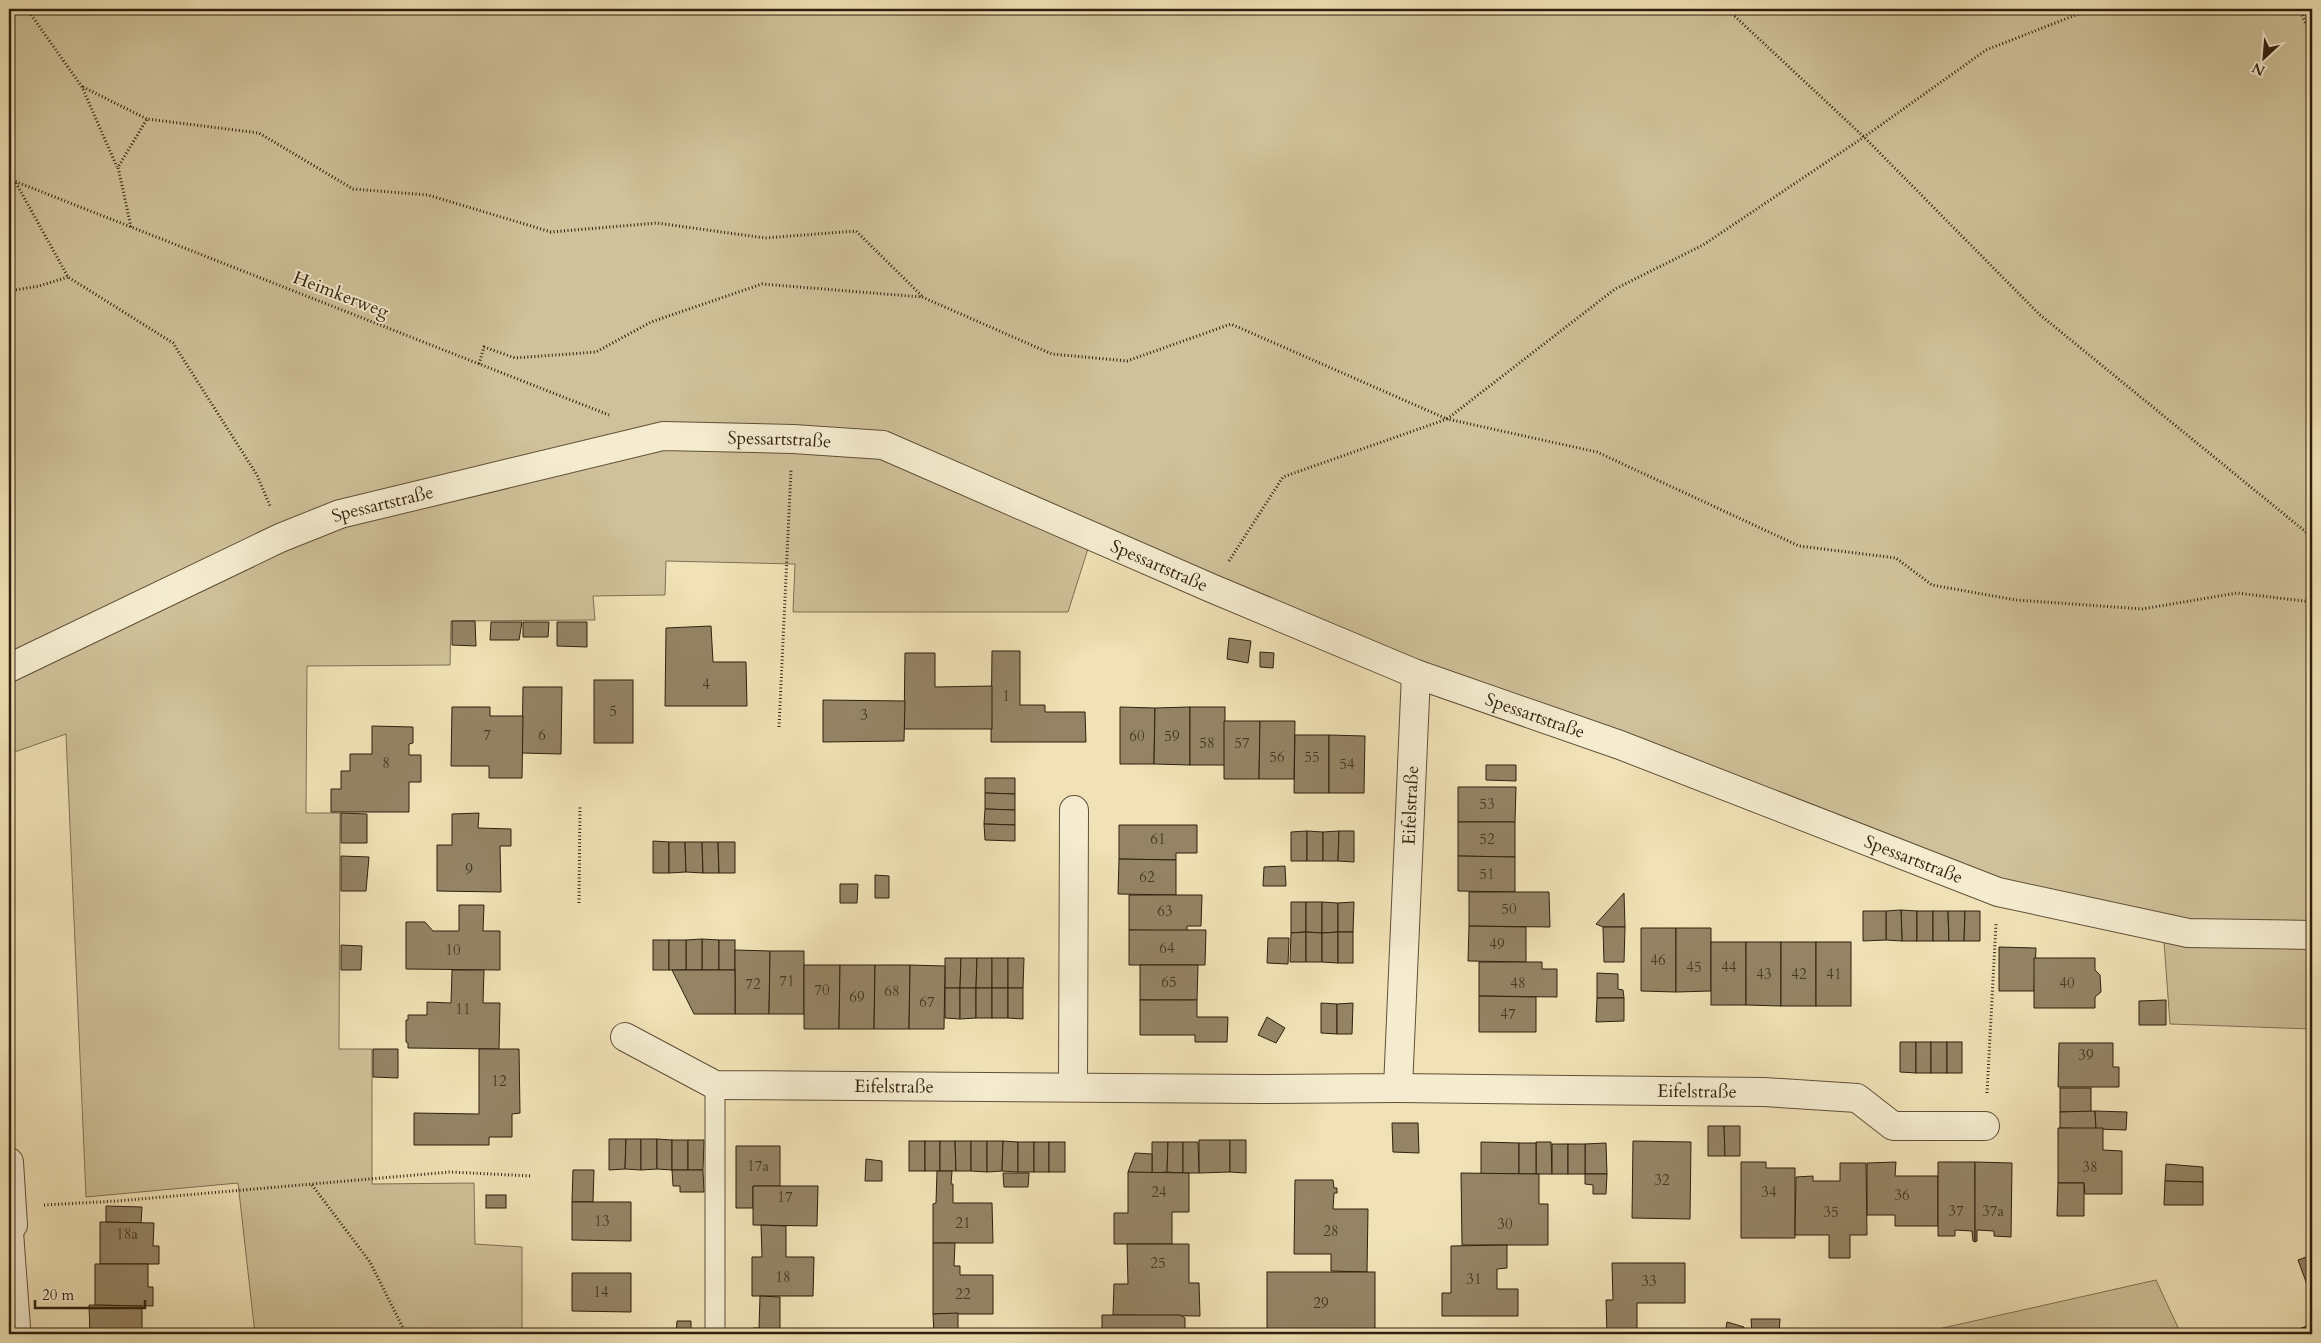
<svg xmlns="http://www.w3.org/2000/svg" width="2321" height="1343" font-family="Cardo,serif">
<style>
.green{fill:#cfc199;stroke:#807053}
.building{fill:#948465;stroke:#301f0d}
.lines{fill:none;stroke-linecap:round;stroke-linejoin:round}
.lane-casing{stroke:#605037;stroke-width:21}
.street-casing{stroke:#605037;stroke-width:30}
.path{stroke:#301f0d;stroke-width:3;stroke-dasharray:1 2.5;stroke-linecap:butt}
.lane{stroke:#f5ecd0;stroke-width:19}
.street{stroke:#f5ecd0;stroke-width:28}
.labels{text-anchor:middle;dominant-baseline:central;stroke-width:4;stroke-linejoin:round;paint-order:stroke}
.number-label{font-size:15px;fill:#493823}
.street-label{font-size:18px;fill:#301f0d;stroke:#f5ecd0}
</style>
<rect width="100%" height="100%" fill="#f0e2b6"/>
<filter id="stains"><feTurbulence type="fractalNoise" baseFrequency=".004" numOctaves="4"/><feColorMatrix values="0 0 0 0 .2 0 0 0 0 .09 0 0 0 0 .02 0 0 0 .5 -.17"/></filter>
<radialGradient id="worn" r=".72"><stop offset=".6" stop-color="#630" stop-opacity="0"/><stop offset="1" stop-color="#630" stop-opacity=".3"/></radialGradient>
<g class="green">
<path d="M9 9H2312V1029L2170 1024 2163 928 1998 892 1092 536 1068 612H793L795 564 666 561 665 595 593 596 595 620 451 621 450 665 307 666 306 813H340L339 1049H372V1184L474 1183 475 1244 522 1247V1334H255L238 1183 86 1197 66 734 9 754Z"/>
<path d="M2156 1280 2181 1334H1916Z"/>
</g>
<g class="building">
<path d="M452 621H475L476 646 452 645Z"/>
<path d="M491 622H522L519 640H490Z"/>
<path d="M523 622H549L548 637H523Z"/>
<path d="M557 622H587V647L557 646Z"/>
<path d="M711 626 713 662H746L747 706H665L666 628Z"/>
<path d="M1229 638 1251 641 1248 663 1227 659Z"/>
<path d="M992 651H1020V705H1045V712H1085L1086 742H991Z"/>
<path d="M1260 652 1274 653 1273 668 1260 667Z"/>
<path d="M905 653H935V687L992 686V729H904Z"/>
<rect x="594" y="680" width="39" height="63"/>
<path d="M523 687H562L561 754 522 753Z"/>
<path d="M823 700 905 701 904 741 823 742Z"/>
<path d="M452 707H490V716H523L522 778H489V766H451Z"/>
<path d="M1120 707 1155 708 1154 764H1120Z"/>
<path d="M1190 707V765L1154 764 1155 708Z"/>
<rect x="1190" y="707" width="35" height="58"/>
<path d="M1224 721H1260L1259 779H1224Z"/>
<path d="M1260 721H1295L1294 779H1259Z"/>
<path d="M372 726 413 727V743L409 744V755H421V782H409V812H331V789H341V771H350V754H372Z"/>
<path d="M1295 735H1329V793H1294Z"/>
<path d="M1329 735 1365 736 1364 793H1329Z"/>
<path d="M1486 765H1516V781L1486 780Z"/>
<path d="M985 778H1015V794L985 793Z"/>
<path d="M1458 787H1516L1515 822H1458Z"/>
<path d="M985 793 1015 794V810L985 809Z"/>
<path d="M985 809 1015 810V825L984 824Z"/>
<path d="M341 813 367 814V843H341Z"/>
<path d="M479 813 478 828 511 829V846H500L501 892 437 891V845H452V814Z"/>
<path d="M1458 822H1515V857L1458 856Z"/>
<path d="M984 824 1015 825V841L985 840Z"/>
<path d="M1119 825H1197V853H1176V860L1119 859Z"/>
<path d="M1307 831V861H1291V832Z"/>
<path d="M1307 831 1323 832V861H1307Z"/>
<path d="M1339 831 1338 861H1323V832Z"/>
<path d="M1339 831H1354V862L1338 861Z"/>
<path d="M653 841 669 842V873H653Z"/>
<path d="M669 842H685L686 872 669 873Z"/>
<path d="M685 842H702L703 873 686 872Z"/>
<path d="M702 842H718L719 873H703Z"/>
<path d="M718 842H735V873H719Z"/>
<path d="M341 856 369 857 366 891H341Z"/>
<path d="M1458 856 1515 857V892L1458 891Z"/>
<path d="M1119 859 1176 860V895L1118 894Z"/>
<path d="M1285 866 1286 886H1263L1264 867Z"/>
<path d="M875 875 889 876V898H875Z"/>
<path d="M840 884H858L857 903H840Z"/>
<path d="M1469 892H1549L1550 927 1469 926Z"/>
<path d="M1624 893 1625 927H1603L1596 924Z"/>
<path d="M1129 895H1202L1201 926H1187V931L1129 930Z"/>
<path d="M1291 902H1306V932L1291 933Z"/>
<path d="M1306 902H1322V933L1306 932Z"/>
<path d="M1322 902 1338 903V932L1322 933Z"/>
<path d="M1354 902 1353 932H1338V903Z"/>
<path d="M459 905H484L483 931H500V970L406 969V922H425L433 931H459Z"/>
<path d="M1901 910 1917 911V941H1902Z"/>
<path d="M1901 910 1902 941 1886 940V911Z"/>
<path d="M1863 911H1886V940L1863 941Z"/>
<rect x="1917" y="911" width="16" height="30"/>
<path d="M1933 911H1948L1949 941H1933Z"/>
<path d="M1948 911H1965L1964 941H1949Z"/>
<path d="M1965 911H1980V941H1964Z"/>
<path d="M1469 926 1526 927V962L1468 961Z"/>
<path d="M1603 927H1625L1624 962H1604Z"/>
<path d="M1641 928H1676V992L1641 991Z"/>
<path d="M1676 928H1711V991L1676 992Z"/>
<path d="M1129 930H1206L1205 965H1129Z"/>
<path d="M1306 932V962H1290L1291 933Z"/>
<path d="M1306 932 1322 933V962H1306Z"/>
<path d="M1338 932V963L1322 962V933Z"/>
<rect x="1338" y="932" width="15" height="31"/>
<path d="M1268 938H1289L1288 964 1267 963Z"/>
<path d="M702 939 719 940V970H702Z"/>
<path d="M702 939V970H686V940Z"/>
<rect x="653" y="940" width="16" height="30"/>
<rect x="669" y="940" width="17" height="30"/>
<rect x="719" y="940" width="16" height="30"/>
<rect x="1711" y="942" width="35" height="63"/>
<path d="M1746 942H1781V1006L1746 1005Z"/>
<rect x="1781" y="942" width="35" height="64"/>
<rect x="1816" y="942" width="35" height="64"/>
<path d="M341 945 362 946 361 970H341Z"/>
<path d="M1999 947 2036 948 2034 991H1999Z"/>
<path d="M735 950 770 951 769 1014H735Z"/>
<path d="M770 951H804V1014H769Z"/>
<path d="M945 958H961L960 988H945Z"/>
<path d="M961 958H977L976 988H960Z"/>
<path d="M977 958H992V988H976Z"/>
<rect x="992" y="958" width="16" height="30"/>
<path d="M1008 958H1024L1023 988H1008Z"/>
<path d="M2034 958H2095V970L2100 975 2101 992 2095 997V1008H2034Z"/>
<path d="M1479 962H1542V969H1557V997L1479 996Z"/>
<path d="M804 965H840L839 1029H804Z"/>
<path d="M840 965H875L874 1029H839Z"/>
<path d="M875 965H910L909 1029H874Z"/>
<path d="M910 965 945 966 944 1029H909Z"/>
<path d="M1140 965H1198L1197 1000H1140Z"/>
<path d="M452 970H484L483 1003H500L499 1049 408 1048V1043L406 1042V1020H408V1015H427V1002L451 1003Z"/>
<path d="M672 970H735V1014H694Z"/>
<path d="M1597 973 1618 974V989L1623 990 1624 998H1597Z"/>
<path d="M945 988H960V1019L945 1018Z"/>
<path d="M960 988H976V1018L960 1019Z"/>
<rect x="976" y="988" width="16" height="30"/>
<rect x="992" y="988" width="16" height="30"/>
<path d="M1008 988H1023V1019L1008 1018Z"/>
<path d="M1479 996 1536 997V1032H1479Z"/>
<path d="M1597 998H1624V1021L1596 1022Z"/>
<path d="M1140 1000H1197V1017H1228L1227 1042H1195V1035H1140Z"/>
<path d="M2166 1000V1025H2139V1001Z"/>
<path d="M1321 1003 1337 1004V1034L1321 1033Z"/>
<path d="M1353 1003 1352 1034H1337V1004Z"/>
<path d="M1267 1017 1285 1028 1276 1043 1258 1035Z"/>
<path d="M1900 1042H1916V1073L1900 1072Z"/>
<rect x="1916" y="1042" width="15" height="31"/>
<rect x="1931" y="1042" width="16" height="31"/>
<rect x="1947" y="1042" width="15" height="31"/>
<path d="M2059 1043H2113V1067H2119V1087H2058Z"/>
<path d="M373 1049H398V1078L373 1077Z"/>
<path d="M479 1049H519L520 1113 512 1114V1137H489V1145H414V1113L479 1114Z"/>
<rect x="2060" y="1088" width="31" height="24"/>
<path d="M2095 1111 2096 1129 2060 1128V1112Z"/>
<path d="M2095 1111 2127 1112 2126 1130 2096 1129Z"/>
<path d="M1392 1123H1418L1419 1153 1393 1152Z"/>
<path d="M1708 1126H1724L1725 1156H1708Z"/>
<path d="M1724 1126H1740V1156H1725Z"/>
<path d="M2058 1128H2103V1150L2122 1151V1194H2085L2084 1183H2058Z"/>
<path d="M609 1139H626L625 1169 609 1170Z"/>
<path d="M626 1139H641V1170L625 1169Z"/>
<path d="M641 1139H657V1169L641 1170Z"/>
<path d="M657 1139 672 1140V1170L657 1169Z"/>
<rect x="672" y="1140" width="16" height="30"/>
<path d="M688 1140H704L703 1170H688Z"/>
<path d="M1199 1140H1230V1172L1199 1173Z"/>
<path d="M1230 1140H1246V1173L1230 1172Z"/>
<rect x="909" y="1141" width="16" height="30"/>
<rect x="925" y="1141" width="15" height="30"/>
<path d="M940 1141H955L956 1171H940Z"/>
<path d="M955 1141H971V1171H956Z"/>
<path d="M971 1141H987V1172L971 1171Z"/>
<path d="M987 1141H1003L1002 1171 987 1172Z"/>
<path d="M1003 1141 1018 1142V1172L1002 1171Z"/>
<path d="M1633 1141 1691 1142 1690 1219 1632 1218Z"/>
<rect x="1018" y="1142" width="16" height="30"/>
<rect x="1034" y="1142" width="15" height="30"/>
<rect x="1049" y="1142" width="16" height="30"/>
<path d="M1152 1142H1168L1167 1172 1152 1173Z"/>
<path d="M1168 1142H1183V1173L1167 1172Z"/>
<path d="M1183 1142H1198L1199 1173H1183Z"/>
<path d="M1481 1142 1519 1143V1174H1481Z"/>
<path d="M1536 1142H1551L1552 1174H1536Z"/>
<rect x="1519" y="1143" width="17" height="31"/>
<path d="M1606 1143 1607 1174H1585V1144Z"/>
<rect x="1552" y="1144" width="16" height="30"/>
<rect x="1568" y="1144" width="17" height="30"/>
<path d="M736 1146H780V1186H753V1208H736Z"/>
<path d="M1135 1153 1152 1154V1173L1128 1172Z"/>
<path d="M866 1159 882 1161V1181H865Z"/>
<path d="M1741 1162H1766V1168H1795V1238H1741Z"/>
<path d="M1896 1162 1895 1176H1938V1226H1895V1215H1867V1163Z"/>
<path d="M1938 1162H1975V1242L1973 1241 1972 1231 1955 1230V1236H1938Z"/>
<path d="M1975 1162 2012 1163 2011 1237 1994 1236V1231L1977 1230V1241L1975 1242Z"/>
<path d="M1840 1163H1866L1867 1235H1850V1258H1829V1235H1795L1796 1177 1813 1176V1181H1840Z"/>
<path d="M2166 1164 2203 1167V1182L2165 1181Z"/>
<path d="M573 1170H594L593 1202H572Z"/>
<path d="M672 1170H703L704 1192H680V1186H673Z"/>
<path d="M937 1171H952L951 1184H953V1203H992L993 1243H933V1204L936 1203Z"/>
<path d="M1128 1172 1189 1173V1212H1172V1244H1114V1213H1128Z"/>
<path d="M1003 1173H1029L1028 1187H1004Z"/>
<path d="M1461 1173 1539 1174V1204H1548V1245H1462Z"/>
<path d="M1585 1174H1607L1606 1194H1593V1185L1585 1184Z"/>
<path d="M1295 1180H1333L1334 1188H1337V1193H1334L1333 1209H1368L1367 1272 1331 1271V1254H1294Z"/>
<path d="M2165 1181 2203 1182V1205H2164Z"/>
<path d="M2058 1183H2084V1216H2057Z"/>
<path d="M753 1186H818L817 1226 753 1225Z"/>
<rect x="486" y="1195" width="20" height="13"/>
<path d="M572 1202H631V1241L572 1240Z"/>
<path d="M106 1206 142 1207 141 1223 106 1222Z"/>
<path d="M100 1222 154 1223 153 1246H159V1264H100Z"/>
<path d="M761 1225 786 1226V1257H814L813 1296H752V1257H762Z"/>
<path d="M933 1243H955L954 1266H960V1275H993V1314H933Z"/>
<path d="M1127 1244H1189V1283H1199L1200 1316 1113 1315 1114 1284H1128Z"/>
<path d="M1507 1245V1268L1497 1269V1289H1518V1316H1442V1293H1451V1246Z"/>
<path d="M2312 1255V1298L2298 1260Z"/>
<path d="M1612 1263H1685V1303H1637V1334H1607L1606 1300H1613Z"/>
<path d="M95 1264H148V1287H153V1306L95 1305Z"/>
<rect x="1267" y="1272" width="108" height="62"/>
<path d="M572 1273H631V1312L572 1311Z"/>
<path d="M760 1296 780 1297V1329H812V1334H753V1328H759Z"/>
<path d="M89 1305 142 1306V1329H147V1334H90Z"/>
<path d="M958 1313V1334H934L933 1314Z"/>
<path d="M1102 1315H1180L1185 1318V1332L1183 1334H1102Z"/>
<path d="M1751 1319H1780L1779 1334H1752Z"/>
<path d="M677 1321H691V1334H676Z"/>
<path d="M1727 1322 1744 1327 1743 1334H1725Z"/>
<path d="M2312 1324V1334H2286Z"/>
</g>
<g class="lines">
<defs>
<g id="lane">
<path d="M13 1225 21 1334"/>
<path d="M715 1334V1085"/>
</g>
<g id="street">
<path id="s1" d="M9 668 280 538 340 514 663 436 793 439 883 445 1211 588 1416 674 1620 745 1998 892 2188 933 2312 935"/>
<path id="s2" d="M625 1037 715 1085 1258 1089 1398 1088 1416 674"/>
<path d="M1073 1087 1074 810"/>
<path id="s3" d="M1398 1088 1764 1092 1857 1098 1893 1126H1985"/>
<path d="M9 1162 13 1225H9"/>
</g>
</defs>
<use href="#lane" class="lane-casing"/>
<use href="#street" class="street-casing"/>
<g class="path">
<path d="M27 9 82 87 117 167"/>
<path d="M1727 9 1864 137 2039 314 2312 537"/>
<path d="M2299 9 2312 36"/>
<path d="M83 87 147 119"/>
<path d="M9 179 609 415"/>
<path d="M16 183 68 277 173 343 257 475 270 506"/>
<path d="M131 227 118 167 147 119 259 133 353 189 428 195 551 232 657 223 765 238 856 231 922 296"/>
<path d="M9 291 39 286 68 277"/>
<path d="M479 364 484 347 515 358 596 352 651 322 762 284 922 297 1052 354 1127 361 1231 324 1447 419 1615 289 1703 245 1864 137 1986 50 2091 9"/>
<path d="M1229 561 1283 477 1447 419 1597 452 1799 546 1896 558 1932 585 2016 600 2142 609 2237 593 2312 602"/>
<path d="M779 727 791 470"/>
<path d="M579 903 580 805"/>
<path d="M1987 1093 1996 924"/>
<path d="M312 1185 370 1262 406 1334"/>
<path d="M44 1205 117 1201 450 1172 532 1176"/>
</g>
<use href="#lane" class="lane"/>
<use href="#street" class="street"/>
</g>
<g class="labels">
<g class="number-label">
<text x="706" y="684">4</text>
<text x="1006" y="696">1</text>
<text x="613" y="711">5</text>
<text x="864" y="715">3</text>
<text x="487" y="735">7</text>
<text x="542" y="735">6</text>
<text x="1137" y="736">60</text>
<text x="1172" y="736">59</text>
<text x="1207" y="743">58</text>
<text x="1242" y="743">57</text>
<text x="1277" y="757">56</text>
<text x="1312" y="757">55</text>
<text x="386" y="763">8</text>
<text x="1347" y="764">54</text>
<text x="1487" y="804">53</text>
<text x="1158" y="839">61</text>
<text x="1487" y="839">52</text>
<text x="469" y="869">9</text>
<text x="1487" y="874">51</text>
<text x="1147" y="877">62</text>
<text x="1509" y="909">50</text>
<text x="1165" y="911">63</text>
<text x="1497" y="944">49</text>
<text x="1167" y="948">64</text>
<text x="453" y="950">10</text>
<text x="1658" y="960">46</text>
<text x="1694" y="967">45</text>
<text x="1729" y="967">44</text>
<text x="1764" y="974">43</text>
<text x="1799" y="974">42</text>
<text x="1834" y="974">41</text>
<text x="787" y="981">71</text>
<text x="1169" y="982">65</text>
<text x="1518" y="983">48</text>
<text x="2067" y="983">40</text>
<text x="753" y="984">72</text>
<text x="822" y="990">70</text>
<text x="892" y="991">68</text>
<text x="857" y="997">69</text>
<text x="927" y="1002">67</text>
<text x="463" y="1009">11</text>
<text x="1508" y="1014">47</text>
<text x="2086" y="1055">39</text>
<text x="499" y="1081">12</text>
<text x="758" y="1166">17a</text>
<text x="2090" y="1167">38</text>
<text x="1662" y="1180">32</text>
<text x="1159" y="1192">24</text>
<text x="1769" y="1192">34</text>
<text x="1902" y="1195">36</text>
<text x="785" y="1197">17</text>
<text x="1956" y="1211">37</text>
<text x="1993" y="1211">37a</text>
<text x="1831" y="1212">35</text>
<text x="602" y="1221">13</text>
<text x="963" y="1223">21</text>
<text x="1505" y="1224">30</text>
<text x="1331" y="1231">28</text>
<text x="127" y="1234">18a</text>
<text x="1158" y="1263">25</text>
<text x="783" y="1277">18</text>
<text x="1474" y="1279">31</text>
<text x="1649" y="1281">33</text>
<text x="601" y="1292">14</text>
<text x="963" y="1294">22</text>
<text x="1321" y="1303">29</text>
</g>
<g class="street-label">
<text transform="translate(341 295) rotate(21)">Heimkerweg</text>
<text stroke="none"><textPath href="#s1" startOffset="814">Spessartstraße</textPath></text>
<text stroke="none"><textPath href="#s1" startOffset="409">Spessartstraße</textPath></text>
<text stroke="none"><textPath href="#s1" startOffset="1219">Spessartstraße</textPath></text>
<text stroke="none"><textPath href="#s1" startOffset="1624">Spessartstraße</textPath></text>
<text stroke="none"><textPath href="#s2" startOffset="1068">Eifelstraße</textPath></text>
<text stroke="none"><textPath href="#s1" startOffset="2029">Spessartstraße</textPath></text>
<text stroke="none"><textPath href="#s2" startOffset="281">Eifelstraße</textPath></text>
<text stroke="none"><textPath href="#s3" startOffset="299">Eifelstraße</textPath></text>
</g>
</g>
<rect width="2321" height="1343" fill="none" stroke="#f0e2b6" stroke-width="30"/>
<rect x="10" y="10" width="2301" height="1323" fill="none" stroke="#301f0d" stroke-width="2.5"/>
<rect x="15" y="15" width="2291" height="1313" fill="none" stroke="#301f0d"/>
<g transform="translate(2264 58) rotate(206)" stroke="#f5ecd0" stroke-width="4" paint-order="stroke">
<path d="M0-4L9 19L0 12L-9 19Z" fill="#301f0d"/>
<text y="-8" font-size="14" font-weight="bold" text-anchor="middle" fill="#301f0d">N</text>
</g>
<path d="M35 1300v8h110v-8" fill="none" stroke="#301f0d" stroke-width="2.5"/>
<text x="42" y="1300" font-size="15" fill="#301f0d" stroke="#f5ecd0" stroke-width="4" paint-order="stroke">20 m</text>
<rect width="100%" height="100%" filter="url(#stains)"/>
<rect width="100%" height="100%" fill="url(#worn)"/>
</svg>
